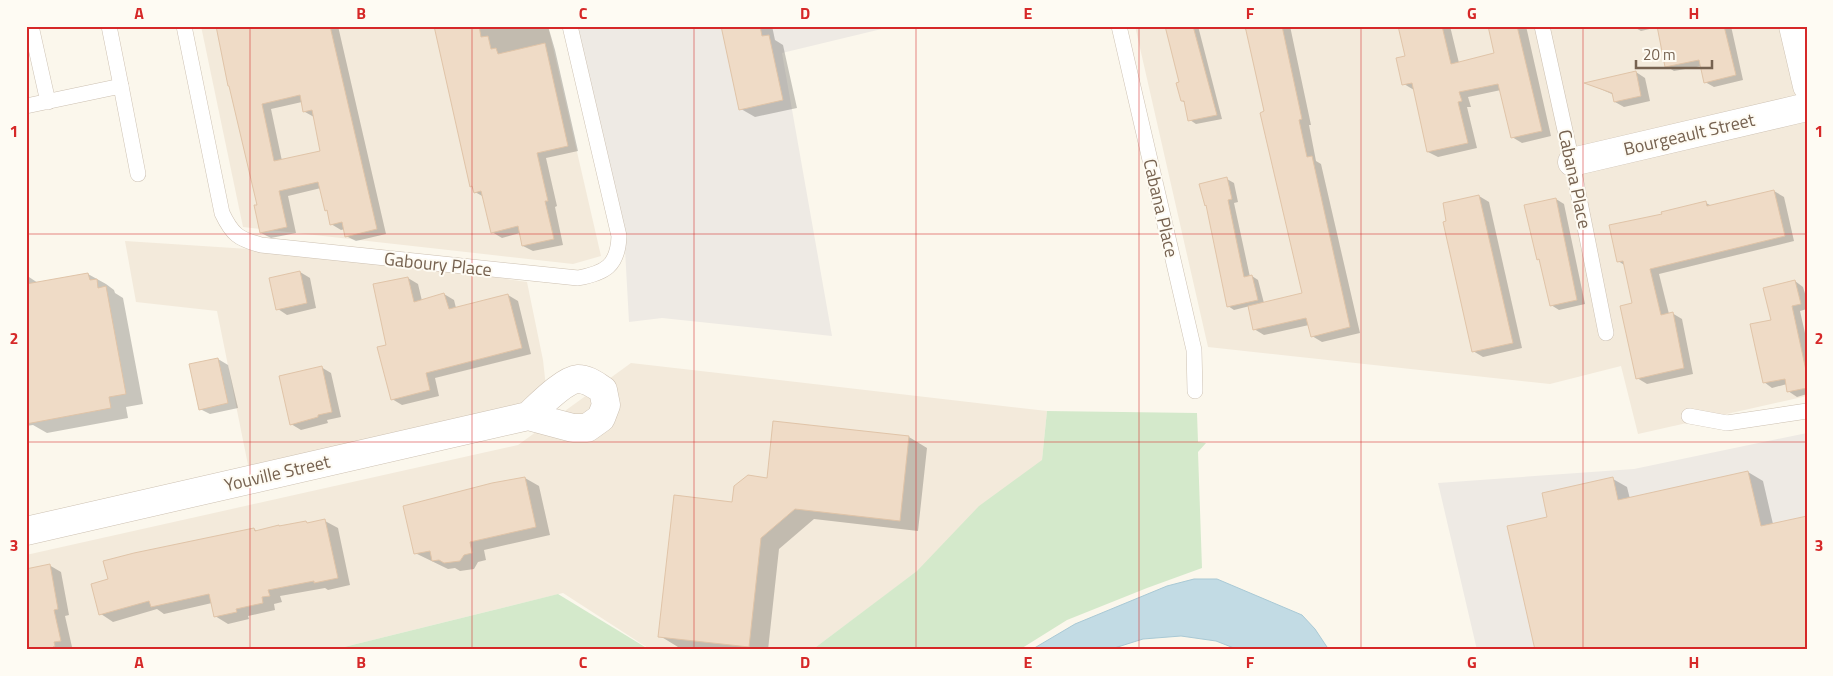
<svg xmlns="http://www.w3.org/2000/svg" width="1833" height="676" font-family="'Titillium Web',sans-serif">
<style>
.residential{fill:#f3eadb}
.industrial{fill:#eeeae4}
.green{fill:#d4e9cb}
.water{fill:#c2dbe4;stroke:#a9c9d5}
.shadow{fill:#0003;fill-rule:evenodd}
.building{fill:#efdbc6;stroke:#e0c4a8;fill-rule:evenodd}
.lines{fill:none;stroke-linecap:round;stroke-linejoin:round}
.service-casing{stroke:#cdc1b2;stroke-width:16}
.minor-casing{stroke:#cdc1b2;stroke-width:29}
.service{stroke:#fff;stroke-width:15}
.minor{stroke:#fff;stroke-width:28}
.grid{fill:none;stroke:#d62828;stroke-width:1;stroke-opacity:0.55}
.labels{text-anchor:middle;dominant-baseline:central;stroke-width:4;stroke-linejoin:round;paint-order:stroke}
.street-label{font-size:18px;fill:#766250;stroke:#fefbf3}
.neatline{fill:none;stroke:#d62828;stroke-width:2}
.grid-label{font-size:16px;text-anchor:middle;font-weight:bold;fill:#d62828}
</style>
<rect width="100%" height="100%" fill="#fbf7ec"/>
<g class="residential">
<path d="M201 26H548L601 256 573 264 243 227Z"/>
<path d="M1135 26H1807V396L1638 434 1621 366 1550 384 1208 347Z"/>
<path d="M125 241 249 249 440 269 527 282 543 360 546 387 527 407 249 470 217 311 136 302Z"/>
<path d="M631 363 1047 411 1040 480 812 650H651L563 593 332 650H26V555L518 445Z"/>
</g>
<g class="industrial">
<path d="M577 26H894L782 53 832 336 662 318 629 322 624 231Z"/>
<path d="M1807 433V650H1477L1438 483 1634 469Z"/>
</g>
<g class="green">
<path d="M1047 411 1197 413 1198 442 1206 443 1198 452 1202 568 1147 588 1067 620 1019 650H812L917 571 979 506 1042 460Z"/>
<path d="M558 594 650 650H332Z"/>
</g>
<path class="water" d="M1194 579H1217L1302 615 1315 629 1329 650H1239L1216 641 1181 636 1143 639 1108 650H1031L1075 624 1167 586Z"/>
<g class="shadow">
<path d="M218 26H338L386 234 356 241 346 236 345 229 341 230 331 224 321 188 288 196 296 233 271 238 261 233 258 206ZM302 102 305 112 314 117 322 152 282 161 271 109Z"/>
<path d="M435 26H548L555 50 578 151 546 158 557 206 555 207 563 245 533 251 523 246 520 233 502 238 492 232 484 197 475 192Z"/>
<path d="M722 26H772L775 40 783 45 797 108 755 117 741 109Z"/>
<path d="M1167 26H1198L1222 119 1196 124 1190 120 1186 103 1182 101 1180 83Z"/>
<path d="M1241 26H1290L1311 125H1309L1316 161 1321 164 1360 333 1322 342 1312 336 1309 325 1264 335 1254 329 1250 306 1234 310 1228 306 1227 179 1234 183 1238 202 1234 203 1250 277 1252 276 1258 280 1264 303 1303 294 1247 31Z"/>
<path d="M1400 26H1450L1459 63 1496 54 1489 26H1526L1551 136 1522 143 1512 137 1501 90 1468 97 1471 107H1467L1477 148 1438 157 1428 152 1414 90 1404 84 1407 57Z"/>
<path d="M1632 26H1731L1743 80 1714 87 1705 82 1702 66 1674 71 1666 66 1658 27 1641 31Z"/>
<path d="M1636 72 1645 78 1650 101 1624 107 1615 102 1614 95 1587 83Z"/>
<path d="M1774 191 1784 197 1794 241 1659 274 1669 314 1672 313 1682 319 1693 374 1647 384 1637 378 1634 304 1626 266 1618 261 1663 215 1706 203 1712 206Z"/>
<path d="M1479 196 1489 202 1522 348 1483 357 1473 351Z"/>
<path d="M1556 199 1564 204 1585 304 1559 310 1551 305 1541 261 1538 259Z"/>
<path d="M300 272 310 278 316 308 287 315 278 309Z"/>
<path d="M88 274 106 284 114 290 115 293 123 298 143 404 126 407 128 418 47 433 33 425 26 426V275L38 283Z"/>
<path d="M408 278 418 284 422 301 444 294 454 300 456 308 508 295 518 301 531 354 435 378 439 396 402 405 392 399 387 346Z"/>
<path d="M1795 281 1803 287 1807 300V309L1800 311 1807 342V394L1797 397 1788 391 1787 384 1772 388 1764 382 1773 320Z"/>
<path d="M218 359 228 365 238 408 210 414 200 409Z"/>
<path d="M321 367 331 373 341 417 327 420 328 423 301 430 291 424Z"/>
<path d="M909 437 927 448 918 531 814 519 779 549 768 650H706L678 647 660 636 733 503Z"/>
<path d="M1748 472 1763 481 1773 524 1807 639 1548 518 1613 479 1627 487 1630 499Z"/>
<path d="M525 478 539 486 550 535 484 550 486 560 478 562 474 569 460 571 455 568 448 569 415 553Z"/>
<path d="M325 521 338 528 350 585 328 590 325 588 280 596 282 602 274 604 275 610 248 616 249 619 228 624 215 616 212 603 164 614 157 609 113 622 101 614 254 529 259 532Z"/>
<path d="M49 565 61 572 69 615 65 616 72 647 66 648V650H26Z"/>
</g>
<g class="building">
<path d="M216 26H330L377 229 345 237 342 222 330 225 327 210 325 211 318 182 279 191 287 227 260 233 254 205H257L229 86H228ZM300 95 303 112 312 110 320 151 274 161 262 104Z"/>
<path d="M434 26H479L481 37 488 36 491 49 496 48 498 54 545 43 568 146 537 153 548 201H545L554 239 522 246 518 226 491 233 481 191 474 193 472 186 470 187Z"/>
<path d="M721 26H760L762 36 769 35 783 100 739 110Z"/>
<path d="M1165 26H1193L1217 115 1188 121 1184 101H1181L1176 83 1179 82Z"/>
<path d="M1245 26H1282L1302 119 1299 120 1307 157 1312 156 1350 327 1311 337 1306 318 1253 330 1248 306 1302 293 1260 113 1264 111Z"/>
<path d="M1398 26H1442L1451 64 1494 53 1488 26H1517L1542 131 1511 138 1498 84 1459 92 1462 101 1458 102 1468 143 1427 152 1412 83 1402 85 1396 58 1405 56Z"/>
<path d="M1657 26H1724L1736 75 1704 83 1699 60 1665 67Z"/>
<path d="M1636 71 1641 96 1614 102 1612 93 1584 83Z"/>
<path d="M1227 177 1232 199 1228 200 1244 277 1252 275 1258 300 1227 307 1206 205 1205 206 1199 184Z"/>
<path d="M1774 190 1785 236 1650 269 1661 315 1673 312 1684 368 1636 379 1620 306 1632 303 1623 261 1617 262 1609 225 1662 214 1661 212 1706 201 1707 206Z"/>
<path d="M1479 195 1513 343 1472 352 1443 222 1446 221 1443 203Z"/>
<path d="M1556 198 1577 300 1550 306 1539 259 1537 260 1524 205Z"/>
<path d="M300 271 307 303 276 310 269 278Z"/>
<path d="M88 273 90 280 97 279 98 288 106 286 126 394 109 397 111 408 26 424V284Z"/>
<path d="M408 277 414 302 444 293 449 309 508 294 522 348 426 373 430 390 391 400 377 347 386 345 373 284Z"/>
<path d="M1795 280 1801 304 1792 306 1807 375V388L1787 392 1785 379 1763 383 1750 324 1771 320 1763 288Z"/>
<path d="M218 358 228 403 199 410 189 364Z"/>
<path d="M322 366 332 412 318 415V417L290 425 279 376Z"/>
<path d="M773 421 909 436 900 521 795 509 761 538 749 647 658 637 674 495 732 502 734 486 748 475 767 478Z"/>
<path d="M1748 471 1761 526 1807 516V650H1535L1507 526 1547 517 1542 493 1613 477 1618 500Z"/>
<path d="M525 477 536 527 470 542 472 553 464 555 460 561 444 563 439 560 432 561 430 551 414 554 403 506 492 483Z"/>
<path d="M325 519 338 578 314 583V581L268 590 270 596 262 597 263 603 236 609 237 612 214 617 209 594 151 607 149 601 99 615 91 584 108 579 103 561 134 553 254 528 255 531 279 525V526L306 521 307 523Z"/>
<path d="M50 564 58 609 54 610 61 641 54 642 55 646 53 647V650H26V569Z"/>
</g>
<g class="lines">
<defs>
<g id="service">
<path d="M31 26 48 102"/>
<path d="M109 26 121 86"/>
<path d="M184 26 222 213C232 234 238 239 261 245L578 278C605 273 618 266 619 236L570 26"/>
<path d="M1119 26 1194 350 1195 391"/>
<path d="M1542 26 1572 162 1606 333"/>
<path d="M26 106 121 86 138 174"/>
<path d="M1689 416 1727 423 1807 411"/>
</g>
<g id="minor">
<path d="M1793 26 1807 86"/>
<path d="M1572 162 1807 107"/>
<path d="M26 531 528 416C539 406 564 380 578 379 588 379 595 385 603 390L606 405 601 418 587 428H573L528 416"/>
</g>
</defs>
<use href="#service" class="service-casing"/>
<use href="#minor" class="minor-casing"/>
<use href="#service" class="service"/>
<use href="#minor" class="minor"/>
</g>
<path class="grid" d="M250 26V650M472 26V650M694 26V650M916 26V650M1139 26V650M1361 26V650M1583 26V650M26 234H1807M26 442H1807"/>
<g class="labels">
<g class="street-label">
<text transform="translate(1689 134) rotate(-13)">Bourgeault Street</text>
<text transform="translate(1575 179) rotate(78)">Cabana Place</text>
<text transform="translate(1161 208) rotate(77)">Cabana Place</text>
<text transform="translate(438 264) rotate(6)">Gaboury Place</text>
<text transform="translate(277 473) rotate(-13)">Youville Street</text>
</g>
</g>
<rect width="1833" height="676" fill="none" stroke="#fefbf3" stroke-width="55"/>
<path d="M1636 60v8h76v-8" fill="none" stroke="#766250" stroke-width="2.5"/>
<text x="1643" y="60" font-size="15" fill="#766250" stroke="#fefbf3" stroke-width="4" paint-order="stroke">20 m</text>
<rect x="28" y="28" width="1778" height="620" class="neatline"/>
<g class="grid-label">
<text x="139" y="19">A</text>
<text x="361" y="19">B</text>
<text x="583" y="19">C</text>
<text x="805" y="19">D</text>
<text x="1028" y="19">E</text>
<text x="1250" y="19">F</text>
<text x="1472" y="19">G</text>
<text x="1694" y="19">H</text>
<text x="14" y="137">1</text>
<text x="1819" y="137">1</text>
<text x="14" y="344">2</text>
<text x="1819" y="344">2</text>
<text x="14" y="551">3</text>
<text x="1819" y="551">3</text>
<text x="139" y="668">A</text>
<text x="361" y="668">B</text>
<text x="583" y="668">C</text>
<text x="805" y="668">D</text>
<text x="1028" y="668">E</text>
<text x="1250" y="668">F</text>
<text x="1472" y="668">G</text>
<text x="1694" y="668">H</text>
</g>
</svg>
